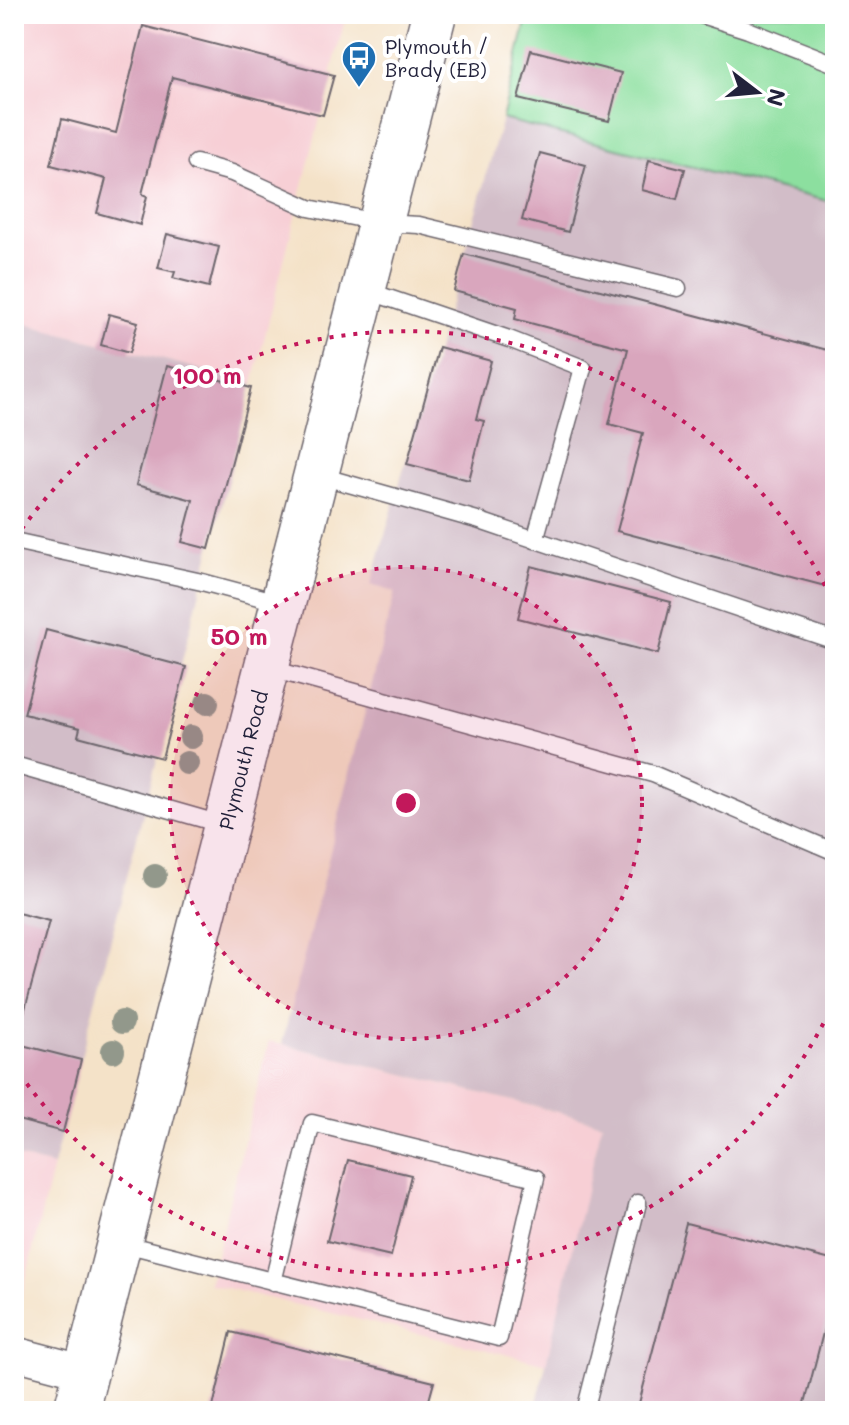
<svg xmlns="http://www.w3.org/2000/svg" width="849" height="1425" font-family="Mali,sans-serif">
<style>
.built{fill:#f7cfd5}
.industrial{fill:#d2bdc8}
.green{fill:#8cdf9f;stroke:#57806d;stroke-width:2}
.building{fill:#d9a6bd}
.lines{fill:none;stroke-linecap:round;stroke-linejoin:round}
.service-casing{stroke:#6c656c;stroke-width:19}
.minor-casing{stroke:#6c656c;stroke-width:35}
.secondary-casing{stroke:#6c656c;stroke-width:47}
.service{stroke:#fff;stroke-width:16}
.minor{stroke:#fff;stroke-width:32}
.secondary{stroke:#fff;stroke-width:44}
.tree{fill:#92988b}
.ring{fill:none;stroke:#c2185b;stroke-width:4;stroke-dasharray:4 8}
.labels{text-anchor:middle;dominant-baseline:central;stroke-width:8;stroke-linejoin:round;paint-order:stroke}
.poi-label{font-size:20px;fill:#22223b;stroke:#fff;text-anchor:start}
.street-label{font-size:20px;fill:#22223b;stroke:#fff}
.centre{fill:#c2185b;stroke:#fff;stroke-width:4}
.ring-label{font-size:24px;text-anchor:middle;font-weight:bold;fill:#c2185b;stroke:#fff;stroke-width:8;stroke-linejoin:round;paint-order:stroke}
</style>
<rect width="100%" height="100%" fill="#fff"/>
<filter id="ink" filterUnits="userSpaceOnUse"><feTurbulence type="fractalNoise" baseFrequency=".0125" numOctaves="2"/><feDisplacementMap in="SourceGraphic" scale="16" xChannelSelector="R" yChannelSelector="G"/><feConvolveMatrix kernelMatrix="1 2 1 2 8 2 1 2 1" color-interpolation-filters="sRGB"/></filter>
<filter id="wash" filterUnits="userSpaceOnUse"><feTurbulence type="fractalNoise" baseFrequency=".006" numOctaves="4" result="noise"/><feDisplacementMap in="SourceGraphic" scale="32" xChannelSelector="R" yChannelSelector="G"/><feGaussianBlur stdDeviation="1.8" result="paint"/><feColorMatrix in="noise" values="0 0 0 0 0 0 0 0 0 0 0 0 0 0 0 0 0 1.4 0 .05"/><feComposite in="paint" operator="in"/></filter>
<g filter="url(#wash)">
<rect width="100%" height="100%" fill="#f4e2c8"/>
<g class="built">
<path d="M14 14 346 15 253 383 14 321Z"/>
<path d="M269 1041 602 1123 547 1364 209 1284Z"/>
<path d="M14 1156 53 1166 16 1320H14Z"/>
</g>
<g class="industrial">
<path d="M502 119 835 203V1411H535L602 1123 282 1044 395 592 371 585Z"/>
<path d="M14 321 253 383 53 1166 14 1156Z"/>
</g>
<path class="green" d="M528 14H835V203L502 119Z"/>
<g id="blocks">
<g class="building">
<path d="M143 26 334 75 323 115 172 77 142 194 147 196 140 225 97 213 106 179 51 165 62 119 116 133Z"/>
<path d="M531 50 621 73 609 121 518 99Z"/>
<path d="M540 153 586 165 568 232 522 220Z"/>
<path d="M649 160 685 169 677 199 642 190Z"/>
<path d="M167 234 219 247 209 287 173 278 175 272 158 268Z"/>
<path d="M464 254 835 352V546L825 586 617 531 643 433 609 424 628 349 515 319 517 308 454 291Z"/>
<path d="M109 314 138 322 129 353 101 345Z"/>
<path d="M439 347 491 361 476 419 484 421 469 480 407 464Z"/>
<path d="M167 366 251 388 209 549 182 542 193 500 136 485Z"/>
<path d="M531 566 671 602 658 654 518 618Z"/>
<path d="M46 630 186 667 162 758 78 736 80 728 24 714Z"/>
<path d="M14 912 49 921 22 1020 14 1019Z"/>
<path d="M14 1043 81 1060 63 1132 14 1119Z"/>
<path d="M348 1160 411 1175 391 1256 327 1241Z"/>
<path d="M686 1223 835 1261V1286L803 1411H637Z"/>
<path d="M231 1332 434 1382 426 1411H212Z"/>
</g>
</g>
</g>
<g filter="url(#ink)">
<use href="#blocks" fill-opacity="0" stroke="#6c656c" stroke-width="2"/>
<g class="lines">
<defs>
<g id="service">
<path d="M698 14 748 30 835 64"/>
<path d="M196 163 232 173 309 208 381 223 419 225 678 288"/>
<path d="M365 290 509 339 583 368 535 540"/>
<path d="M317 475 477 520 835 641"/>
<path d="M14 541 202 582 281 603"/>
<path d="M268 668 653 774 835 852"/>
<path d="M14 765 224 825"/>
<path d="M121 1243C246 1275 373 1306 499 1338L536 1178 312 1123 273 1282"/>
<path d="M585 1411 638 1203"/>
</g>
<path id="minor" d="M14 1353 86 1372"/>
<g id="secondary">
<path id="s1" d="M76 1411 434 14"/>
</g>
</defs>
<use href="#service" class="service-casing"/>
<use href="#minor" class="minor-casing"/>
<use href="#secondary" class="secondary-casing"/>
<use href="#service" class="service"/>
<use href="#minor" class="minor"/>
<use href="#secondary" class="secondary"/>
</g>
<g class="tree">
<circle cx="207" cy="703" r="12"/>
<circle cx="191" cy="737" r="12"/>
<circle cx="187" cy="763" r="12"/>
<circle cx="155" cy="876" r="12"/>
<circle cx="122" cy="1022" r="12"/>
<circle cx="113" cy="1051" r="12"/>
</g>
</g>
<circle cx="406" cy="803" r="236" fill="#c2185b" fill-opacity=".12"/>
<g class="ring">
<circle cx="406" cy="803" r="236"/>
<path d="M834 1002A472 472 0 0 1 15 1067M15 539A472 472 0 0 1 834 604"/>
</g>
<defs>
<symbol id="bus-pin" viewBox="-11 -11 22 30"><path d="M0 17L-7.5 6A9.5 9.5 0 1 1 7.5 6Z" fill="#1f6fb2" stroke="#fff"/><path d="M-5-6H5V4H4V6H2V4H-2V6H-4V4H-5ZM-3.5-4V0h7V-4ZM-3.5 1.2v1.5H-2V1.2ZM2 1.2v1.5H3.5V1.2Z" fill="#fff"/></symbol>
</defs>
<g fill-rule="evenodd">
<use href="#bus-pin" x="339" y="38" width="40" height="54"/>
</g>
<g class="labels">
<g class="poi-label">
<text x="385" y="46">Plymouth /<tspan x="385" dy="23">Brady (EB)</tspan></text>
</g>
<g class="street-label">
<text stroke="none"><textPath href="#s1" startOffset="672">Plymouth Road</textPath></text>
</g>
</g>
<circle cx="406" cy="803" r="12" class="centre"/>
<g class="ring-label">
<text x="207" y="384">100 m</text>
<text x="239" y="645">50 m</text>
</g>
<rect width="849" height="1425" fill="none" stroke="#fff" stroke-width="48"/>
<g transform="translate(757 92) rotate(106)" stroke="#ffffff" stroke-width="6" paint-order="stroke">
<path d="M0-6L14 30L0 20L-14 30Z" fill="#22223b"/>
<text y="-12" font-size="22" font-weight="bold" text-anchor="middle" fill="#22223b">N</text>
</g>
</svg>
